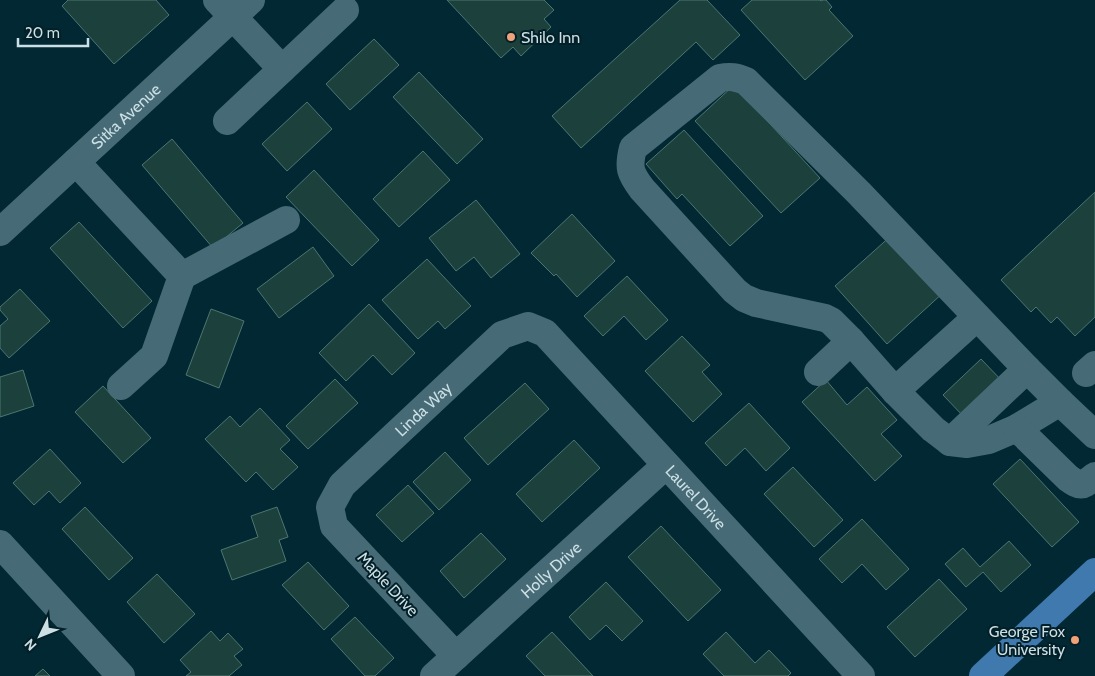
<svg xmlns="http://www.w3.org/2000/svg" width="1095" height="676" font-family="Cabin,sans-serif">
<style>
.building{fill:#1c403c;stroke:#4e7670}
.lines{fill:none;stroke-linecap:round;stroke-linejoin:round}
.minor{stroke:#466b76;stroke-width:28}
.major{stroke:#3f79ae;stroke-width:28}
.poi-dot{fill:#f0a378;stroke:#031f27;stroke-width:2}
.labels{text-anchor:middle;dominant-baseline:central;stroke-width:4;stroke-linejoin:round;paint-order:stroke}
.poi-label{font-size:16px;fill:#ccdfe5;stroke:#031f27;text-anchor:start}
.street-label{font-size:16px;fill:#ccdfe5;stroke:#031f27}
</style>
<rect width="100%" height="100%" fill="#022933"/>
<g class="building">
<path d="M68 0H156L169 15 114 64 62 6Z"/>
<path d="M447 0H544L554 10 544 19 551 27 521 56 513 47 501 58Z"/>
<path d="M680 0H707L740 35 713 60 696 42 581 148 552 116Z"/>
<path d="M752 0H820L821 1 823 0H826L832 7 829 10 853 36 805 80 741 10Z"/>
<path d="M374 39 399 65 350 110 326 84Z"/>
<path d="M419 72 483 139 457 164 393 97Z"/>
<path d="M734 85 820 178 781 213 695 121Z"/>
<path d="M307 102 332 129 287 171 262 144Z"/>
<path d="M684 130 763 216 730 246 682 194 677 199 646 164Z"/>
<path d="M172 139 243 223 213 248 142 165Z"/>
<path d="M423 151 450 180 399 227 373 199Z"/>
<path d="M314 170 379 240 352 266 286 197Z"/>
<path d="M1095 192V317L1075 336 1057 317 1051 323 1036 307 1031 312 1001 280Z"/>
<path d="M476 200 520 254 491 278 474 257 456 271 429 238Z"/>
<path d="M572 214 615 261 577 297 556 274 554 276 531 253Z"/>
<path d="M79 222 152 301 123 328 50 248Z"/>
<path d="M893 234 944 292 887 344 835 286Z"/>
<path d="M313 247 334 276 279 318 257 289Z"/>
<path d="M427 259 471 306 445 329 438 321 418 339 382 300Z"/>
<path d="M627 276 668 320 646 340 624 316 603 336 584 316Z"/>
<path d="M20 289 50 321 9 358 0 348V326L8 319 0 310V307Z"/>
<path d="M369 304 415 353 392 375 373 355 346 381 319 353Z"/>
<path d="M211 309 244 321 219 388 186 375Z"/>
<path d="M682 336 710 365 702 372 722 394 693 422 645 371Z"/>
<path d="M981 359 1004 383 965 418 943 395Z"/>
<path d="M23 370 34 406 0 417V377Z"/>
<path d="M335 379 358 403 308 449 286 426Z"/>
<path d="M826 380 847 405 867 387 897 420 881 434 902 456 875 481 802 402Z"/>
<path d="M525 383 549 409 488 465 464 438Z"/>
<path d="M103 386 151 438 123 463 75 412Z"/>
<path d="M749 403 790 448 766 471 745 448 726 466 705 443Z"/>
<path d="M260 408 290 440 280 449 298 467 273 490 256 472 246 482 205 439 230 416 240 427Z"/>
<path d="M574 440 600 468 542 522 516 494Z"/>
<path d="M50 449 81 483 60 503 49 491 34 505 13 483Z"/>
<path d="M445 452 471 480 439 510 413 482Z"/>
<path d="M1020 459 1079 522 1052 547 993 484Z"/>
<path d="M793 467 843 520 814 547 764 494Z"/>
<path d="M408 485 434 513 402 542 376 515Z"/>
<path d="M85 507 133 558 109 580 62 529Z"/>
<path d="M277 507 288 537 279 540 286 561 232 580 221 550 258 537 251 516Z"/>
<path d="M862 519 909 569 886 590 862 564 842 583 819 559Z"/>
<path d="M661 526 721 590 688 621 628 557Z"/>
<path d="M481 533 506 559 464 598 440 571Z"/>
<path d="M1009 541 1031 565 1001 592 983 572 966 587 945 564 963 548 980 567Z"/>
<path d="M308 562 349 606 324 630 282 585Z"/>
<path d="M157 574 195 614 164 643 127 602Z"/>
<path d="M939 579 967 609 915 657 887 627Z"/>
<path d="M606 582 643 621 622 641 606 625 590 640 569 617Z"/>
<path d="M355 617 394 658 375 676H365L331 639Z"/>
<path d="M211 631 220 641 228 633 243 649 234 656 242 665 229 676H186L191 672 180 660Z"/>
<path d="M552 632 593 676H545L526 656Z"/>
<path d="M726 632 755 663 769 650 791 673 788 676H724L703 654Z"/>
<path d="M43 669 50 676H35Z"/>
</g>
<g class="lines">
<g class="minor">
<path d="M217 0 282 69"/>
<path d="M227 121 345 10"/>
<path d="M76 162 182 276"/>
<path id="s1" d="M0 232 251 0"/>
<path d="M851 341 831 321 825 318 756 303 744 298 735 291 642 189C630 173 628 168 633 148L720 78C730 76 736 77 746 81L859 193 1027 369 1060 402"/>
<path d="M818 372 851 341 895 391 933 429 950 442 967 444 989 440 1017 428 1060 402 1095 435"/>
<path d="M1086 373 1095 365"/>
<path d="M121 386 154 356 182 276 286 220"/>
<path d="M895 391 977 317"/>
<path d="M1017 428 1068 478C1082 488 1082 486 1095 476"/>
<path d="M950 442 1027 369"/>
<path d="M0 544 121 676"/>
<path id="s2" d="M456 656 334 526 330 507 342 485 502 335 528 326 545 333 861 676"/>
<path id="s3" d="M434 676 666 465"/>
</g>
<path class="major" d="M983 676 1095 572"/>
</g>
<g class="poi-dot">
<circle cx="511" cy="37" r="5"/>
<circle cx="1075" cy="640" r="5"/>
</g>
<g class="labels">
<g class="poi-label">
<text x="521" y="37">Shilo Inn</text>
<text x="1065" y="631" text-anchor="end">George Fox<tspan x="1065" dy="18">University</tspan></text>
</g>
<g class="street-label">
<text stroke="none"><textPath href="#s1" startOffset="171">Sitka Avenue</textPath></text>
<text stroke="none"><textPath href="#s2" startOffset="334">Linda Way</textPath></text>
<text stroke="none"><textPath href="#s2" startOffset="711">Laurel Drive</textPath></text>
<text stroke="none"><textPath href="#s3" startOffset="158">Holly Drive</textPath></text>
<text transform="translate(388 584) rotate(47)">Maple Drive</text>
</g>
</g>
<g transform="translate(40 636) rotate(227)" stroke="#031f27" stroke-width="4" paint-order="stroke">
<path d="M0-4L9 19L0 12L-9 19Z" fill="#ccdfe5"/>
<text y="-8" font-size="14" font-weight="bold" text-anchor="middle" fill="#ccdfe5">N</text>
</g>
<path d="M18 38v8h70v-8" fill="none" stroke="#ccdfe5" stroke-width="2.5"/>
<text x="25" y="38" font-size="15" fill="#ccdfe5" stroke="#031f27" stroke-width="4" paint-order="stroke">20 m</text>
</svg>
